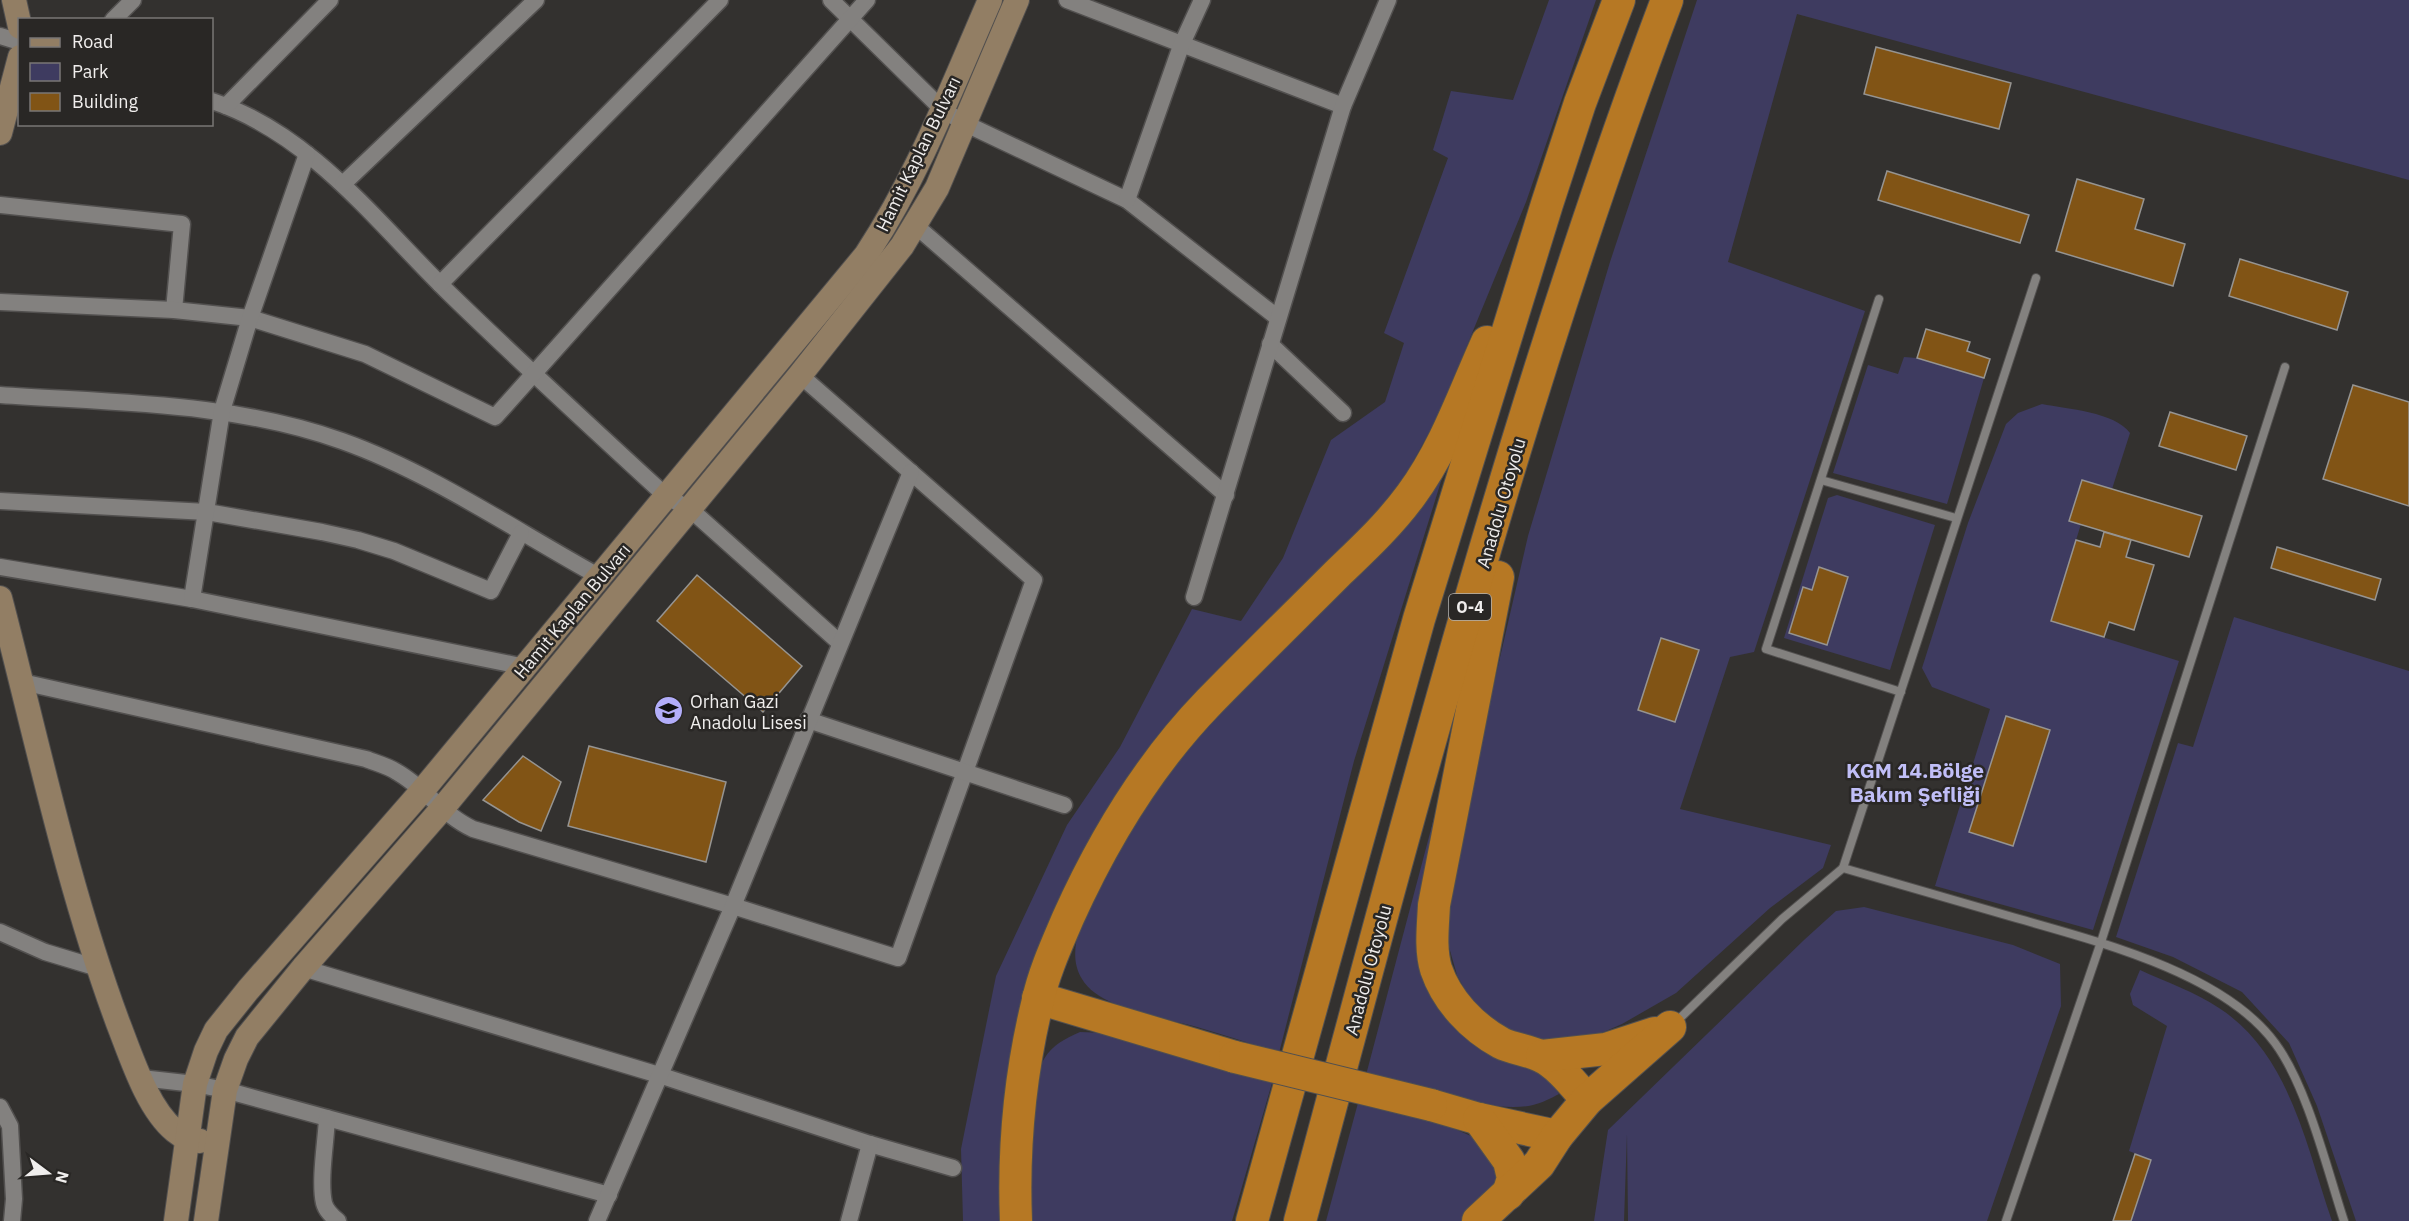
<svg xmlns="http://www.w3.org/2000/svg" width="2409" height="1221" font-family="'IBM Plex Sans',sans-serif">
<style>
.green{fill:#3e3b60}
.building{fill:#815415;stroke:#969491;stroke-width:1.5}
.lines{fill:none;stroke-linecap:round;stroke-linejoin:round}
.lane-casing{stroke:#52504f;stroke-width:10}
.street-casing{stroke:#52504f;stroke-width:19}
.secondary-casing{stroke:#52504f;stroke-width:26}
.highway-casing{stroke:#52504f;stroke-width:34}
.lane{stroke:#83817f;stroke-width:8}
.street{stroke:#83817f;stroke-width:16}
.secondary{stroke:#927e64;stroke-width:24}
.highway{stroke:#b67824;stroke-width:32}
.highway-bridge-casing{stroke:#52504f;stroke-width:34;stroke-linecap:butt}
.highway-bridge{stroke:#b67824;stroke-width:32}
.labels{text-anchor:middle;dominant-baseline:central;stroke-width:5;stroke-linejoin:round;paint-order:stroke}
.shield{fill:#292725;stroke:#b4b2b1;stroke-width:1.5}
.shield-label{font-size:16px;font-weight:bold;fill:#f0eeed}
.street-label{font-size:18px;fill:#f0eeed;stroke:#292725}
.poi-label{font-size:18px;fill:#f0eeed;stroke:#292725;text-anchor:start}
.quarter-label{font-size:21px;font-weight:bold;fill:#c0bef7;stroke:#292725}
</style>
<rect width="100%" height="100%" fill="#33312f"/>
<g class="green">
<path d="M1549 0H1596L1526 202 1438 416 1408 471 1411 476 1066 895 1004 1221H963L961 1149 996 976 1067 825 1120 747 1192 609 1241 621 1283 558 1331 440 1385 402 1404 343 1384 333 1448 158 1433 150 1451 91 1513 100Z"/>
<path d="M1697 0H2409V180L1797 14 1728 262 1865 311 1754 652 1730 657 1680 809 1831 845 1823 868 1770 908 1676 993 1622 1024 1590 1038 1557 1042 1528 1038 1501 1025 1471 1001 1457 975 1447 940 1449 891 1475 766 1528 536 1610 262Z"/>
<path d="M1904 357 1917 358 1984 378 1947 504 1833 473 1868 365 1898 374Z"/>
<path d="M2042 404C2067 409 2115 412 2130 433L2112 489 2082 480 2069 520 2081 524 2051 621 2179 661 2093 930 1935 886 1990 709 1932 687 1922 668 1968 523 2006 424 2018 413Z"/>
<path d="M1443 475 1354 761 1279 1053C1252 1044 1225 1035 1197 1027 1166 1018 1099 1009 1082 979 1067 955 1080 925 1090 901 1156 745 1295 643 1409 523 1422 509 1432 491 1443 475Z"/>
<path d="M1837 495 1935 525 1890 670 1784 638 1828 498Z"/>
<path d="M2234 617 2409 671V1221H2356L2317 1106 2289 1043 2242 992 2173 957 2116 937 2178 743 2193 747Z"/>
<path d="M1439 799C1433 828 1428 856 1423 885 1411 954 1410 1001 1479 1036 1508 1051 1541 1065 1559 1094 1551 1098 1542 1103 1533 1105 1494 1115 1407 1086 1366 1075Z"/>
<path d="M1864 907 2013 945 2060 964 2061 1006 1987 1221H1628L1627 1134 1624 1221H1594L1608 1130 1804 940 1836 911Z"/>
<path d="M2140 970C2166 982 2195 992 2219 1008 2290 1054 2306 1146 2332 1221H2131L2151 1160 2129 1151 2167 1026 2133 1005 2130 994Z"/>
<path d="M1080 1032 1106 1033 1272 1083 1232 1221H1028C1030 1184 1026 1088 1044 1059 1053 1044 1065 1039 1080 1032Z"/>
<path d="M1358 1103 1441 1123 1487 1143 1500 1173 1495 1193 1463 1221H1326Z"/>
</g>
<g class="building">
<path d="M1876 47 2011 83 1999 129 1864 94Z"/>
<path d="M1887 171 2029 215 2020 243 1878 200Z"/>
<path d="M2077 179 2144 199 2135 229 2185 244 2173 286 2056 251Z"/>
<path d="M2240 259 2348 292 2337 330 2229 296Z"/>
<path d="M1926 329 1970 342 1967 351 1990 359 1984 378 1917 358Z"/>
<path d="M2353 385 2409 402V506L2323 479Z"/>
<path d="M2170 412 2247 436 2236 470 2159 446Z"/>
<path d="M2082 480 2202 516 2189 557 2069 521Z"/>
<path d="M2104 532 2131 540 2126 557 2154 565 2134 630 2109 622 2104 637 2051 621 2076 540 2100 547Z"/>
<path d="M2277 547 2381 579 2375 600 2271 568Z"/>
<path d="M1819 567 1848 577 1827 645 1789 633 1803 587 1812 590Z"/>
<path d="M697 575 802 666 763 712 657 621Z"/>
<path d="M1661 638 1699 650 1675 722 1638 710Z"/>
<path d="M2006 716 2050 730 2013 846 1969 832Z"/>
<path d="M589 746 726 782 706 862 568 826Z"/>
<path d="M523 756 561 782 541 831 519 822 483 800Z"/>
<path d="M2135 1154 2151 1160 2131 1221H2113Z"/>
</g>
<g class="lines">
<defs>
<g id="lane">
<path d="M1879 299 1766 649 1901 692"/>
<path d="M1821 480 1956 518"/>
<path d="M1843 868 2036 278"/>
<path d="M1675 1023 1782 919 1843 868C1899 884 1954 900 2009 916 2092 940 2222 971 2275 1043 2307 1086 2327 1169 2344 1221"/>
<path d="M2006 1221 2101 942 2285 367"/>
</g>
<g id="street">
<path d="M831 0 943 110 966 124 1127 200 1278 318"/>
<path d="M1067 0 1343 106"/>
<path d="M113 20 133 0"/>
<path d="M0 36 20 42"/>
<path d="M212 101C312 134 377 223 450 294 521 363 594 430 667 497L690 509 840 643"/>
<path d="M226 106 330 0"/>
<path d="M343 184 536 0"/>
<path d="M1127 200 1181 46 1202 0"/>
<path d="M0 205 182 224 174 310"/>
<path d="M916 226 1226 495"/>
<path d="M440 284 720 0"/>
<path d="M0 302 174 310 250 318 365 354 495 417 867 0"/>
<path d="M1270 344 1343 413"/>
<path d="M0 395C114 403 233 402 342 441 432 473 516 531 600 577"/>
<path d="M0 501 207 512 322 532 358 540 394 551 491 591 521 533"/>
<path d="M0 567 192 599 525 667"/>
<path d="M1194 597 1343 106 1388 0"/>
<path d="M192 599 222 411 250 318 307 154"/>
<path d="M22 682 366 759C376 763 388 766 397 772 425 788 443 815 473 829L733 906 898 958 1034 580 800 375"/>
<path d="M808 720 1064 805"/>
<path d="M0 932 45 952 98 968"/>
<path d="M303 968 659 1075 870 1144 953 1168"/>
<path d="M141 1078 195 1084 225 1090 609 1195"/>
<path d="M0 1107 10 1126 14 1199 12 1221"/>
<path d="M327 1118C326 1141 319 1181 324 1203 326 1211 332 1216 338 1221"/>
<path d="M597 1221 733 906 911 472"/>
<path d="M849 1221 870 1144"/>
</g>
<g id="secondary">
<path d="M14 0 20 27"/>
<path d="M0 133 20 57"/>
<path d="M0 598C37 740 67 885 118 1023 131 1056 147 1108 175 1131 182 1137 191 1140 200 1141"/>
<path d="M176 1221 195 1084 206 1051 216 1030 248 990 422 791 866 255C918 176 952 87 990 0"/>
<path d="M206 1221 225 1090 236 1059 247 1037 303 968 441 810 800 375 902 246 937 188 1017 0"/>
</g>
<g id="highway">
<path d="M1498 577 1434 905C1433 926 1430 949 1436 969 1447 1001 1472 1027 1501 1043 1513 1049 1528 1050 1540 1056 1558 1064 1574 1085 1587 1100"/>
<path d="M1038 998 1235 1057"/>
<path d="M1542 1056 1606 1049 1655 1033"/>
<path d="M1431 1105 1479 1119 1557 1136"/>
<path d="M1479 1119 1509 1161 1513 1178 1508 1194"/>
<path d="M1016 1221C1013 1146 1020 1073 1038 1000 1044 972 1057 944 1068 918 1104 838 1148 765 1209 702 1251 659 1294 617 1337 574 1363 549 1390 524 1411 495 1445 449 1464 393 1487 342"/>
<path d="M1252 1221 1419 619 1547 204 1580 103 1619 0"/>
<path d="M1300 1221C1410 812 1517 397 1667 0"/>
<path d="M1478 1221 1539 1164 1557 1136 1587 1100 1670 1027"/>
</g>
</defs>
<use href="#lane" class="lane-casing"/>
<use href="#street" class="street-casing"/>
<use href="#secondary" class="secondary-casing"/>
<use href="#highway" class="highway-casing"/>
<use href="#lane" class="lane"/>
<use href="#street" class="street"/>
<use href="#secondary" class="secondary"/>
<use href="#highway" class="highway"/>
<defs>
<path id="highway-bridge" d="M1235 1057 1431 1105"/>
</defs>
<use href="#highway-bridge" class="highway-bridge-casing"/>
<use href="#highway-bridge" class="highway-bridge"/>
</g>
<defs>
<symbol id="school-disc" viewBox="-11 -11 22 22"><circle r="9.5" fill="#b2adf9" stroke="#292725"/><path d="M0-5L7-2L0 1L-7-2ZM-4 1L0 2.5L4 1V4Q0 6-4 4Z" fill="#111"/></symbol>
</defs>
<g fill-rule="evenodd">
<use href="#school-disc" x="652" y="694" width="33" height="33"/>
</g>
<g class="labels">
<rect class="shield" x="1449" y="594" width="42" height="26" rx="4.5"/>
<g class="shield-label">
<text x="1470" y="607">O-4</text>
</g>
<g class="street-label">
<text transform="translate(918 154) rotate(-64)">Hamit Kaplan Bulvarı</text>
<text transform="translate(1501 503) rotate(-74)">Anadolu Otoyolu</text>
<text transform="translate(572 611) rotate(-50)">Hamit Kaplan Bulvarı</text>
<text transform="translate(1368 970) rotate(-75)">Anadolu Otoyolu</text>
</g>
<g class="poi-label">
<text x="690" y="701">Orhan Gazi<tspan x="690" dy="21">Anadolu Lisesi</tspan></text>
</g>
<g class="quarter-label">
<text x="1915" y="770">KGM 14.Bölge<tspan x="1915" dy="24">Bakım Şefliği</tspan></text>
</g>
</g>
<rect x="18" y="18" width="195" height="108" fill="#292725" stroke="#797775" stroke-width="1.5"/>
<rect x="30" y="38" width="30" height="9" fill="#927e64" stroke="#797775" stroke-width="1.5"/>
<text x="72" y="48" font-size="18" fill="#f0eeed">Road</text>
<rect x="30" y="63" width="30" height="18" fill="#3e3b60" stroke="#797775" stroke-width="1.5"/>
<text x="72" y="78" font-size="18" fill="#f0eeed">Park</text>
<rect x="30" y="93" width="30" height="18" fill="#815415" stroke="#797775" stroke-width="1.5"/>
<text x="72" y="108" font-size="18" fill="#f0eeed">Building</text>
<g transform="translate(48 1173) rotate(106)" stroke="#292725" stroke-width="4.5" paint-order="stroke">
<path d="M0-4.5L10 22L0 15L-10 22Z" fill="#f0eeed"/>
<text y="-9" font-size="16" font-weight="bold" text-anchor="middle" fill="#f0eeed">N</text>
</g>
</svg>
